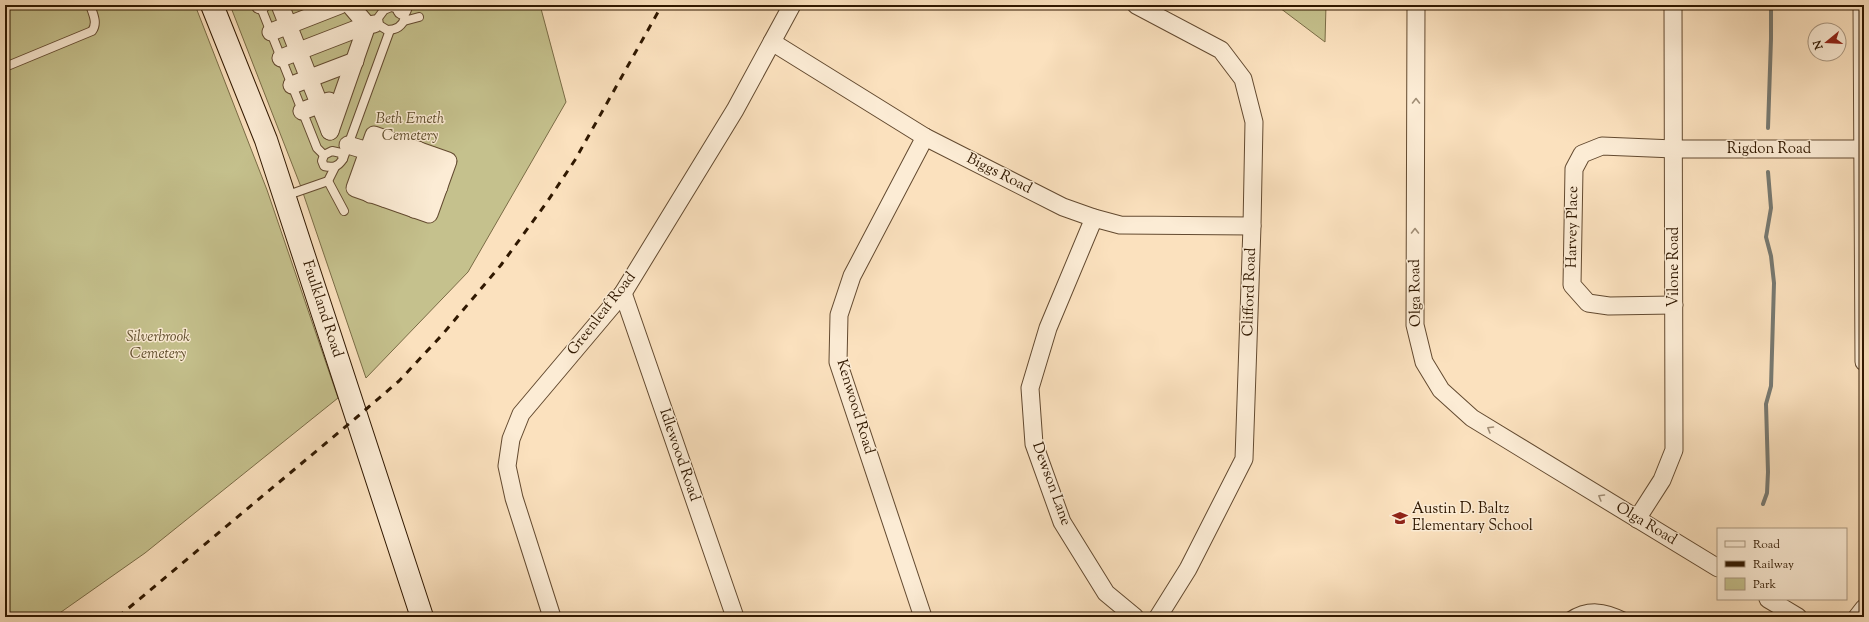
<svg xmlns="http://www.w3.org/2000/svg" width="1869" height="622" font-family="'Sorts Mill Goudy',serif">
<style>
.green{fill:#c5c18d;stroke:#7a6c46}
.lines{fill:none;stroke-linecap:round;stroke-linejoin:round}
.stream{stroke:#777971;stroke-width:4}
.lane-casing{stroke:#634a30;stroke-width:10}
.street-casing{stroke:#634a30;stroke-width:19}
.secondary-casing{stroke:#301800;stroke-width:24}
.lane{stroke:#fcecd5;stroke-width:8}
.street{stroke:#fcecd5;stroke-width:17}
.secondary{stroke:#fcecd5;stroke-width:22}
.rail{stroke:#301800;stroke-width:3;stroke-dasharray:7 7;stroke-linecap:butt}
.oneway{stroke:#a08d75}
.labels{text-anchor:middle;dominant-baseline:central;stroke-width:3;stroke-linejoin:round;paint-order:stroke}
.park-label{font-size:15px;font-style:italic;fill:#5d4b2a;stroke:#fcecd5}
.street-label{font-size:15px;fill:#301800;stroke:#fcecd5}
.poi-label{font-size:15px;fill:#301800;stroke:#fcecd5;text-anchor:start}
</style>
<rect width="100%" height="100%" fill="#fbe1be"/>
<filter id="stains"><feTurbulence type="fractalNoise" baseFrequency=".005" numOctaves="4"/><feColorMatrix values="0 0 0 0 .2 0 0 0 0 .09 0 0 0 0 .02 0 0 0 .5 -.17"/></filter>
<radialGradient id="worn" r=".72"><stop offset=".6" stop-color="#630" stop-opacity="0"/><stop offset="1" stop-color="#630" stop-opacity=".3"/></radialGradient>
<g class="green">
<path d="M5 5H195L267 190 338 398 145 553 54 617H5Z"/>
<path d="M230 5H540L566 102 468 272 366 378 301 187Z"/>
<path d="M1276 5H1326L1325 42Z"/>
</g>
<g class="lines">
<g class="stream">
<path d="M1768 128 1771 39V5"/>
<path d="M1763 504 1767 493 1768 472 1766 404 1771 386 1774 283 1771 256 1766 237 1771 208 1768 172"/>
</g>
<defs>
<g id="lane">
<path d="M260 5 317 148 324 155"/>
<path d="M391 7 402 10 405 17C403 26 396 30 387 30L379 25 378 18 384 10Z"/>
<path d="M404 21 419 17"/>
<path d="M5 67 92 31C98 23 93 14 90 5"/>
<path d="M332 151 341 153 343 159C338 167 333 168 324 166L322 161 324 155Z"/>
<path d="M343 159 390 30"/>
<path d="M328 181 344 211"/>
<path d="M285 196 328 181 335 167"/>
<path d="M1568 617C1588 604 1605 607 1625 617"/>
</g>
<g id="street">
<path d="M260 5H261"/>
<path d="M280 5 330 131"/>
<path d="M1136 5 1221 50 1243 79 1254 122 1252 226 1244 459 1188 569 1158 617"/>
<path d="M1416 5 1415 325 1424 362 1441 390 1472 418 1718 568"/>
<path d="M1862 5 1864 362"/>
<path d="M402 10 404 5"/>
<path d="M271 32 340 5"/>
<path d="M772 42 925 137 1063 207 1094 218 1120 225 1252 226"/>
<path d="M281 58 364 26 374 24"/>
<path d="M292 85 355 61"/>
<path d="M302 111 329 101"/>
<path d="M330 131 367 25 350 5"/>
<path d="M374 135 448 161 429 214 355 188Z"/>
<path d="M348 145 368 151"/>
<path d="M365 162 439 187"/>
<path d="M370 194 389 140"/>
<path d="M384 198 403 145"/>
<path d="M399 203 418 150"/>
<path d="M414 209 433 156"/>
<path d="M1094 218 1048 328 1030 388 1034 444 1062 522 1106 593 1135 617"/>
<path d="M623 293 735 617"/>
<path d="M1674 305 1609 306 1588 303 1572 285 1574 169 1582 154 1602 146 1674 149H1864"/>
<path d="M1637 519 1662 480 1674 450 1673 5"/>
<path d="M1768 599 1798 617"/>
<path d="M552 617 514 498 507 466 511 439 521 414 623 293 735 110 792 5"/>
<path d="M923 617 838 362 839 315 852 276 925 137"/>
<path d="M1857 617 1864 608"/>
</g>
<path id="secondary" d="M212 5 266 140 422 617"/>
</defs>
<use href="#lane" class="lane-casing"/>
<use href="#street" class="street-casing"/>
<use href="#secondary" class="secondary-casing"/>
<use href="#lane" class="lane"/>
<use href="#street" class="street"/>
<use href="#secondary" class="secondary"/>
<path class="rail" d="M118 617 357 417 399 381 442 335 501 265 547 202 575 160 662 5"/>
</g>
<defs><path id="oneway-chevron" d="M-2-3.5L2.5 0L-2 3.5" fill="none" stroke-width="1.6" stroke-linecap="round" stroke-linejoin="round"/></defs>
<g class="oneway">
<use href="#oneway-chevron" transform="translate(1416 101) rotate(-90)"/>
<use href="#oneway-chevron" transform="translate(1415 231) rotate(-90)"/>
<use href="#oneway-chevron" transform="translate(1490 429) rotate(-149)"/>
<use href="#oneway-chevron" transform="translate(1601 497) rotate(-149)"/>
</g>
<defs>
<symbol id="school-bare" viewBox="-9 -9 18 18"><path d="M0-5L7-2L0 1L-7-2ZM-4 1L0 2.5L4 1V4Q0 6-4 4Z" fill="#8f2418" stroke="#fcecd5" stroke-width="2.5" paint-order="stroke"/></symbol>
</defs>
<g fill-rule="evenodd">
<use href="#school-bare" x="1389" y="507" width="22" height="22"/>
</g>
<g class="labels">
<g class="park-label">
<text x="410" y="119">Beth Emeth<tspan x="410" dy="17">Cemetery</tspan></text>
<text x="158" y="337">Silverbrook<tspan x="158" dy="17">Cemetery</tspan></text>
</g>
<g class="street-label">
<text x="1769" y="149">Rigdon Road</text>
<text transform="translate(999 174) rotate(27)">Biggs Road</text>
<text transform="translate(1573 227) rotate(-89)">Harvey Place</text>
<text transform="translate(1674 267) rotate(-90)">Vilone Road</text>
<text transform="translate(1250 292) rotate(-88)">Clifford Road</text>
<text transform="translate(1416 293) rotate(-91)">Olga Road</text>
<text transform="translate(322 309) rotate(72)">Faulkland Road</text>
<text transform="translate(602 314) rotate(-52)">Greenleaf Road</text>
<text transform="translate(855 407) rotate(73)">Kenwood Road</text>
<text transform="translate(679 455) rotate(71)">Idlewood Road</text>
<text transform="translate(1051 484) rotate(70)">Dewson Lane</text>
<text transform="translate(1646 524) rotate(31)">Olga Road</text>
</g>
<g class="poi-label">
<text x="1412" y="509">Austin D. Baltz<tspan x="1412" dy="17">Elementary School</tspan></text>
</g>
</g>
<rect width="1869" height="622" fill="none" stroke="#fbe1be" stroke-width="20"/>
<rect x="6" y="6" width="1857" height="610" fill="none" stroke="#301800" stroke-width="2"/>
<rect x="10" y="10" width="1849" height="602" fill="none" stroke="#301800"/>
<rect x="1717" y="528" width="130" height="72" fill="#fcecd5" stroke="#aa9780"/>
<rect x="1725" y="541" width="20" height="6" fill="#fcecd5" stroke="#aa9780"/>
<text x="1753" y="548" font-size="12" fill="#301800">Road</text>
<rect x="1725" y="561" width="20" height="6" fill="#301800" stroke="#aa9780"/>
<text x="1753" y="568" font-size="12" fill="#301800">Railway</text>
<rect x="1725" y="578" width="20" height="12" fill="#c5c18d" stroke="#aa9780"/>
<text x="1753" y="588" font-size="12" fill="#301800">Park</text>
<g transform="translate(1827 42) rotate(252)"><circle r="19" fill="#fcecd5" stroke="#aa9780"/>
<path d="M0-3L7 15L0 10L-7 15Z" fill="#8f2418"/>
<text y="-6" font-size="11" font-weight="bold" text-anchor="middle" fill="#301800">N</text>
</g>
<rect width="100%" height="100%" filter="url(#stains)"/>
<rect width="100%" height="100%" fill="url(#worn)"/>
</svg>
